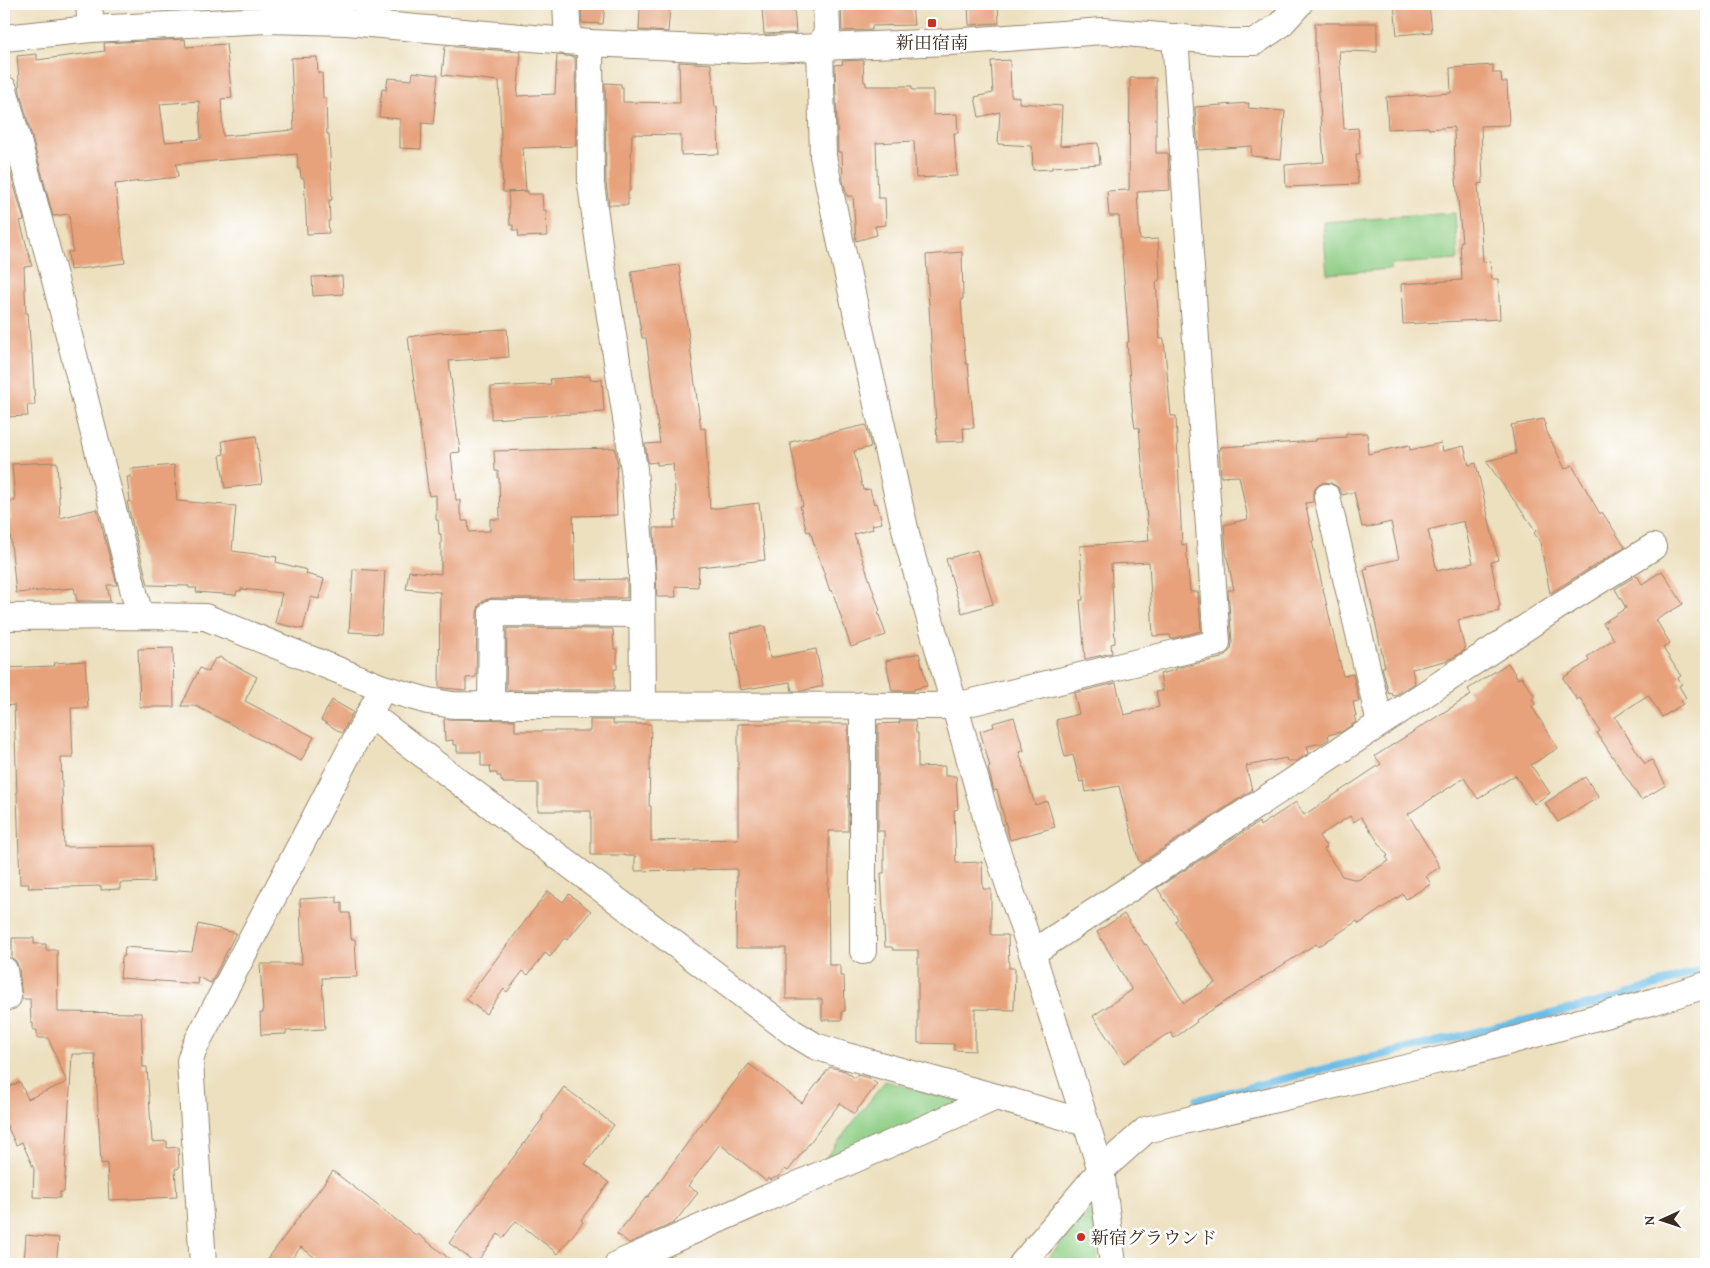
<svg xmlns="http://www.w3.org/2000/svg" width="1710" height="1268" font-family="'Gentium Book Plus','Noto Serif JP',serif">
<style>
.green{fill:#8dcd83;stroke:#647c50}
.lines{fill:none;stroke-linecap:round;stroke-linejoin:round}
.stream{stroke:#6bbde6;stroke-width:8}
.building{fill:#e7a27b;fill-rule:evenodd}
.minor-casing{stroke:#94856e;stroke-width:28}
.minor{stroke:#fff;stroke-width:26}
.poi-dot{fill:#c8321e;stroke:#fff;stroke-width:2}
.labels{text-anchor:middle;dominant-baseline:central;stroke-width:5;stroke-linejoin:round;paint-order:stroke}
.poi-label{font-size:18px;fill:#3b2a1e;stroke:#fff}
</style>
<rect width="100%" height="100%" fill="#fff"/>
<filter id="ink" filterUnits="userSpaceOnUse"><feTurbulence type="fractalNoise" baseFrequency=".02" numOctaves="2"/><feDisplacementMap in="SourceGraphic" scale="10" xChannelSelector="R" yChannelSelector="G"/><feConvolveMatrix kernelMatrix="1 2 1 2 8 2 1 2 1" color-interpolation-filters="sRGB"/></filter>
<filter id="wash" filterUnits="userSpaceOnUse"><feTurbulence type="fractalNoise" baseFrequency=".0096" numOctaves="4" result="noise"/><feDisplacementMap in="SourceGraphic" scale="20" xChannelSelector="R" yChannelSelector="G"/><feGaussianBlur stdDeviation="1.12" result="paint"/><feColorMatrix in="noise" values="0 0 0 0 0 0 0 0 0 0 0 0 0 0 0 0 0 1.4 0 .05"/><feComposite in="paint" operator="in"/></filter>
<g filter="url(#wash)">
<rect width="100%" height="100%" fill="#ede0bf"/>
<g class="green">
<path d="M1455 213 1458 260 1391 264V269L1327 274 1323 222Z"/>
<path d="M885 1081 964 1103 820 1165Z"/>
<path d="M1091 1209 1099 1264H1043Z"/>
</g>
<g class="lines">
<path class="stream" d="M1197 1100 1617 998 1706 968"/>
</g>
<g id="blocks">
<g class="building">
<path d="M165 4H183L184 9 165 10Z"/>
<path d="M581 4H605L603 24 582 23Z"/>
<path d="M841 4H912L914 25 872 26V30L842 31Z"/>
<path d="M968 4H998L999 23 969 25Z"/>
<path d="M1394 4H1429L1432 32 1397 35Z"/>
<path d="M794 6 796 33 764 34 762 8Z"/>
<path d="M640 7H670L668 32 639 30Z"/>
<path d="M1315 23H1377V52L1339 51 1344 129 1358 128 1360 154H1356L1358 184 1286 187 1285 165 1324 162 1316 51H1315Z"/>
<path d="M185 39 186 47 226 44 232 98 221 99 223 136 294 130 291 58 317 57 318 73H322L323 98H326L327 134H329L332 200H329L330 221H328L329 233 307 234 304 178H301L300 169H298L297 154 176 164 178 177 115 184 125 263 70 270 68 252H73L69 214 53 216 20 92 17 56 37 54V60L105 51 104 43ZM199 101 201 139 165 142 160 104Z"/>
<path d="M445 46 521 52 517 96 555 94 557 55 575 57 576 146 523 148 526 191 503 192 499 81 442 75Z"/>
<path d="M863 60 864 82H866V86H912V90H933V115L957 114 958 133H954L957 176 916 178 914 141 876 143 878 198H885L886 225 875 226 877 235 856 241 853 196H847L843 181 842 152H838L835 65 843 64 842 61Z"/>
<path d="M1010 60 1011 96 1019 97V103L1062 106 1060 146 1098 143 1100 164 1052 167V169L1033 170 1032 146 998 144 1000 112 979 117 975 97 993 93 991 61Z"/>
<path d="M679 62 711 64 715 107H717L719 154 681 155V135L632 134 630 191H628V205H609L606 183 605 83 621 84V87H623V102L680 103Z"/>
<path d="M1493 65V73H1501L1502 82H1507L1509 125 1481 126 1483 183 1478 184 1483 262 1490 261 1492 279H1498L1500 319 1403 324 1401 284 1462 280 1460 242H1462L1455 168 1454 129 1453 127 1429 129 1428 127 1388 129 1386 97 1451 93 1450 68Z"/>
<path d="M413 72 438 75 433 124 422 123 421 149 400 148V119L379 117 382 89 386 90 388 78 412 80Z"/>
<path d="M1130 78H1156V153H1168L1170 190 1137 192 1140 240 1158 239 1160 279 1156 282 1158 312 1160 339H1164L1171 416H1176L1182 545 1186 544 1190 592H1198L1201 631 1171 639 1170 635 1153 636 1149 562 1111 564 1115 643 1111 644 1112 653 1085 659 1080 600H1083L1080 546 1149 541 1139 427 1135 428 1132 407 1127 342H1129L1119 216H1109L1107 191 1129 190Z"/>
<path d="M1249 103 1248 108 1285 111 1281 159 1251 156 1252 146 1198 150 1195 107Z"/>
<path d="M4 150 24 220 20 221 32 266 24 267 26 313H28L31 353H32L35 405H27L28 416 4 417Z"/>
<path d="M528 191V194H542L543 210H546L547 236 519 237 518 230H513V225H510L508 192Z"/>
<path d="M962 252 963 299H961L964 346 966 364H968L974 428H963L964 441 937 442 926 255Z"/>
<path d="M679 265 701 429 705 428 710 509 759 503 765 560 699 567 698 587 675 586 676 597H657L654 528H674V520H677L673 464 657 465V462L648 463 645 444 660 443 646 338H642L631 271Z"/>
<path d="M342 276 343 294 313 296 312 277Z"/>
<path d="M507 329 509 357 449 361 460 452 451 453 456 500H460V514H462V521H468L469 532 490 531V519H500L499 478H498V471H495L494 451 615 448 618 466H617L616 480 617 515 573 516 575 580 627 579V598H492L485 600 479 605 477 613 476 677 466 678V690L444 688 439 687 440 592 406 589 409 571 441 574V534H439L438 520H436V495L429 496 408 337 436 333Z"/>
<path d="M590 376V380L602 379 604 412 491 419V387L551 384 550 379Z"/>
<path d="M1544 419 1547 432 1565 469 1572 465 1600 514 1602 512 1625 547 1550 593 1540 542 1534 533 1536 531 1486 461 1516 454 1511 425Z"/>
<path d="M866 425 871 447 854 451 863 490 870 489 874 504 877 503 882 523 872 525 873 529 854 534 880 611 878 612 886 635 851 647 832 590 830 591 810 531 807 532 800 506H803L802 500 790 442Z"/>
<path d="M1367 433 1368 454 1409 445 1410 450 1441 443 1443 451 1464 446 1469 465 1476 463 1498 560 1491 562 1500 606 1498 607 1499 611 1458 620 1465 650 1449 660 1412 669 1415 683 1396 695 1393 696 1392 693 1389 694 1382 667H1385L1364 570 1368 569 1367 566 1399 559 1391 522 1366 528 1365 526 1362 527 1354 492 1342 495 1338 487 1331 483 1324 482 1317 486 1313 493V502L1305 503 1314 541H1312L1343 676 1353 674 1359 701 1353 702 1356 716H1354L1356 722 1341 732 1328 735 1329 739 1323 743 1307 746 1309 753 1296 761H1287L1286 758 1246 766 1252 790 1141 863 1138 859 1119 786 1086 792 1084 781 1080 782 1073 755 1065 757 1056 720 1079 714 1074 693 1116 683 1124 715 1159 707 1156 692 1163 691 1160 674 1176 670V668L1221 658 1226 655 1231 649 1232 642 1228 590H1234L1226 552 1224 525 1248 519 1239 476 1221 477 1219 450 1221 449V447L1316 441V439L1346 437V434ZM1464 521 1473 563 1437 571 1428 530Z"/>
<path d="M256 436 262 484 225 488 220 455 224 454 222 441Z"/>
<path d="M57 462 60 518 97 509 117 585H107L110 601H77L74 588 16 593 9 522H11L9 501H15L12 464Z"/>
<path d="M174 465 177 501 236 506 232 551 277 557 276 562 307 570 306 574 324 579 319 599 311 597 303 629 275 623 282 593 241 589V591H237L236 595 196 592 197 588H189V586L148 585 127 502 130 501 127 477H131L130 469Z"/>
<path d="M977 550 993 604 962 613 946 559Z"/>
<path d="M353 569 385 571 381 634 349 632Z"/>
<path d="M1662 571 1683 604 1656 620 1670 643 1663 648 1681 676 1678 678 1682 684 1679 686 1686 698 1681 701 1683 704 1662 717 1648 695 1615 717 1645 764 1652 760 1666 785 1641 800 1597 733 1600 731 1580 698 1577 700 1563 678 1589 661 1587 657 1614 639 1603 623 1626 608 1615 589 1637 575 1642 584Z"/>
<path d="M765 626 770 658 816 649 823 686 802 691H792L790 682 740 690 730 633Z"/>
<path d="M507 628 613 629 614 649H617V669H614V690H506Z"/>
<path d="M173 648 174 707H140L138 649Z"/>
<path d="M919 653 927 686 914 689V691H892L886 661Z"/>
<path d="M219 657 257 677 245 701 314 737 301 761 196 706H181L200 668 208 672 215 658 218 659Z"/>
<path d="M85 661 88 708H71L73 758H61L64 847 152 846 154 882 120 883V889L101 890V886L28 888 29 884H20L14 705 4 706V668L55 666 54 663Z"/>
<path d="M1508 663 1518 679 1522 677 1535 697 1532 699 1535 704 1532 707 1558 748 1531 765 1550 793 1534 804 1515 775 1478 799 1464 778 1439 794 1408 814 1440 867 1426 876 1431 884 1406 899 1403 894 1359 924 1357 921 1318 947 1316 944 1196 1020 1197 1022 1174 1038 1171 1033 1164 1036 1124 1063 1093 1016 1132 990 1097 932 1124 914 1145 945 1146 944 1184 1003 1215 983 1175 921 1178 919 1157 888 1259 822 1260 826 1296 802 1304 815 1381 764 1375 756 1471 695 1468 689ZM1350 816 1354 822 1361 817 1388 856 1386 857 1389 861 1358 880 1342 876 1324 849 1327 848 1319 836Z"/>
<path d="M332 700 353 712 342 733 321 720Z"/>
<path d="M1014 717 1024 751 1019 752 1035 805 1047 801 1055 827 1010 840 997 790 994 791 988 768 990 767 980 731 994 727 993 723Z"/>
<path d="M444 719 515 720V731H590V720H613V724H651L649 806H651V841L738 839V724H848V831H829V882H828L829 965H840V976H844L845 1011H842V1020H822V999H786V948H736L737 869 635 871V856H625V855H591V811H538V783H503V781H501V776H497V773H491L490 766H481V752H457V745H453V740L445 741Z"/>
<path d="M899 721H915L916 733H918V767L945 766V776H956L958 809 954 810 956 863 982 862 983 889H991V935H1008L1009 968H1015L1014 1010 975 1009V1051L954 1050V1044L918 1043V950H893L892 947H885L881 873H884V831H878V724L900 723Z"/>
<path d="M1585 777 1599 797 1558 822 1545 803Z"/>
<path d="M548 891 563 902 569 894 591 911 567 940 564 938 550 957 545 953 528 975 523 971 507 992 504 989 486 1014 466 999Z"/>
<path d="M337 897V903L342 902V913H350L351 939H355L357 977 322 978 325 1029 286 1031V1034L261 1035 260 1013H263L260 964H302L300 899Z"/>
<path d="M198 924 236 933 211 983 197 977 198 984 120 978 122 957H124L125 947 192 952Z"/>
<path d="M12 938H34V944H46V950H57L58 1012 141 1013 143 1067H147L152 1142 167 1141V1148L178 1147 179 1168 175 1169 177 1197 109 1200 107 1163 101 1164 95 1054H72L64 1192H60V1198L33 1197 34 1169 22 1142 16 1145 4 1119V1089L20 1082 28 1099 67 1082 48 1038H37V1030H33V1023H31L30 999H22L19 968 16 961 12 958Z"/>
<path d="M749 1064 802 1103 830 1067 845 1071 855 1078 858 1075 869 1078 877 1084 854 1114 840 1103 788 1171 785 1169 779 1176 770 1180 768 1178 766 1181 720 1144 688 1186 698 1193 674 1223 629 1243 617 1234 647 1196 648 1197 696 1131Z"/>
<path d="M564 1087 614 1125 585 1164 609 1183 581 1220 583 1222 558 1254 516 1221 503 1238 498 1234 476 1263 449 1243 543 1118 542 1117Z"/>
<path d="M333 1171 417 1236 418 1234 456 1264H323L301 1247 287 1264H264Z"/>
<path d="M26 1235 59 1238 56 1264 24 1263Z"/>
</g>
</g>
</g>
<g filter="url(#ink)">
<use href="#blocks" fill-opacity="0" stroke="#94856e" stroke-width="1"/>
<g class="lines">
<defs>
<g id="minor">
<path d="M89 4 91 29"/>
<path d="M566 4 568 40"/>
<path d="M826 4 827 31 820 48 823 156 842 249 908 542 989 827 1032 953 1101 1170 1113 1264"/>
<path d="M4 38 91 29 266 20 347 22 590 43 745 50 950 42 1103 31 1228 42H1255L1280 25 1299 4"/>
<path d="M590 43 591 184 601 259 634 469 642 572 643 705"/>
<path d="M4 89 55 280 140 616"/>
<path d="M1327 497 1380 723"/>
<path d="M4 617 140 616 205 617 383 688 428 701 453 705 956 706 1217 643 1175 37"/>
<path d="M491 705 492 613 642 614"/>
<path d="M369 714 792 1032 815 1046 843 1055 996 1097"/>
<path d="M863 951V705"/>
<path d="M1032 953 1560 605 1653 547"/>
<path d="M4 970 8 997"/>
<path d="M203 1264 190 1061 194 1048 377 699"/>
<path d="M618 1264 996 1097 1086 1123"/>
<path d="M1022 1264 1101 1170 1146 1130 1452 1057 1652 1002 1706 985"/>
</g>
</defs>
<use href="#minor" class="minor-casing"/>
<use href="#minor" class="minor"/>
</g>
</g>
<g class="poi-dot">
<rect x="927" y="18" width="10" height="10" rx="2.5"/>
<circle cx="1081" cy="1237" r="5"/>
</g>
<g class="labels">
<g class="poi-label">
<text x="932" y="42">新田宿南</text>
<text x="1091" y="1237" text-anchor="start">新宿グラウンド</text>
</g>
</g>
<rect width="1710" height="1268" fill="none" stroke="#fff" stroke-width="20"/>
<g transform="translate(1662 1220) rotate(267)" stroke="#ffffff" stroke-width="4" paint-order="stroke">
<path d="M0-4L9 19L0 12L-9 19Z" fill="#3b2a1e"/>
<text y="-8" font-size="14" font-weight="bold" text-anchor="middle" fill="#3b2a1e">N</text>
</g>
</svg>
